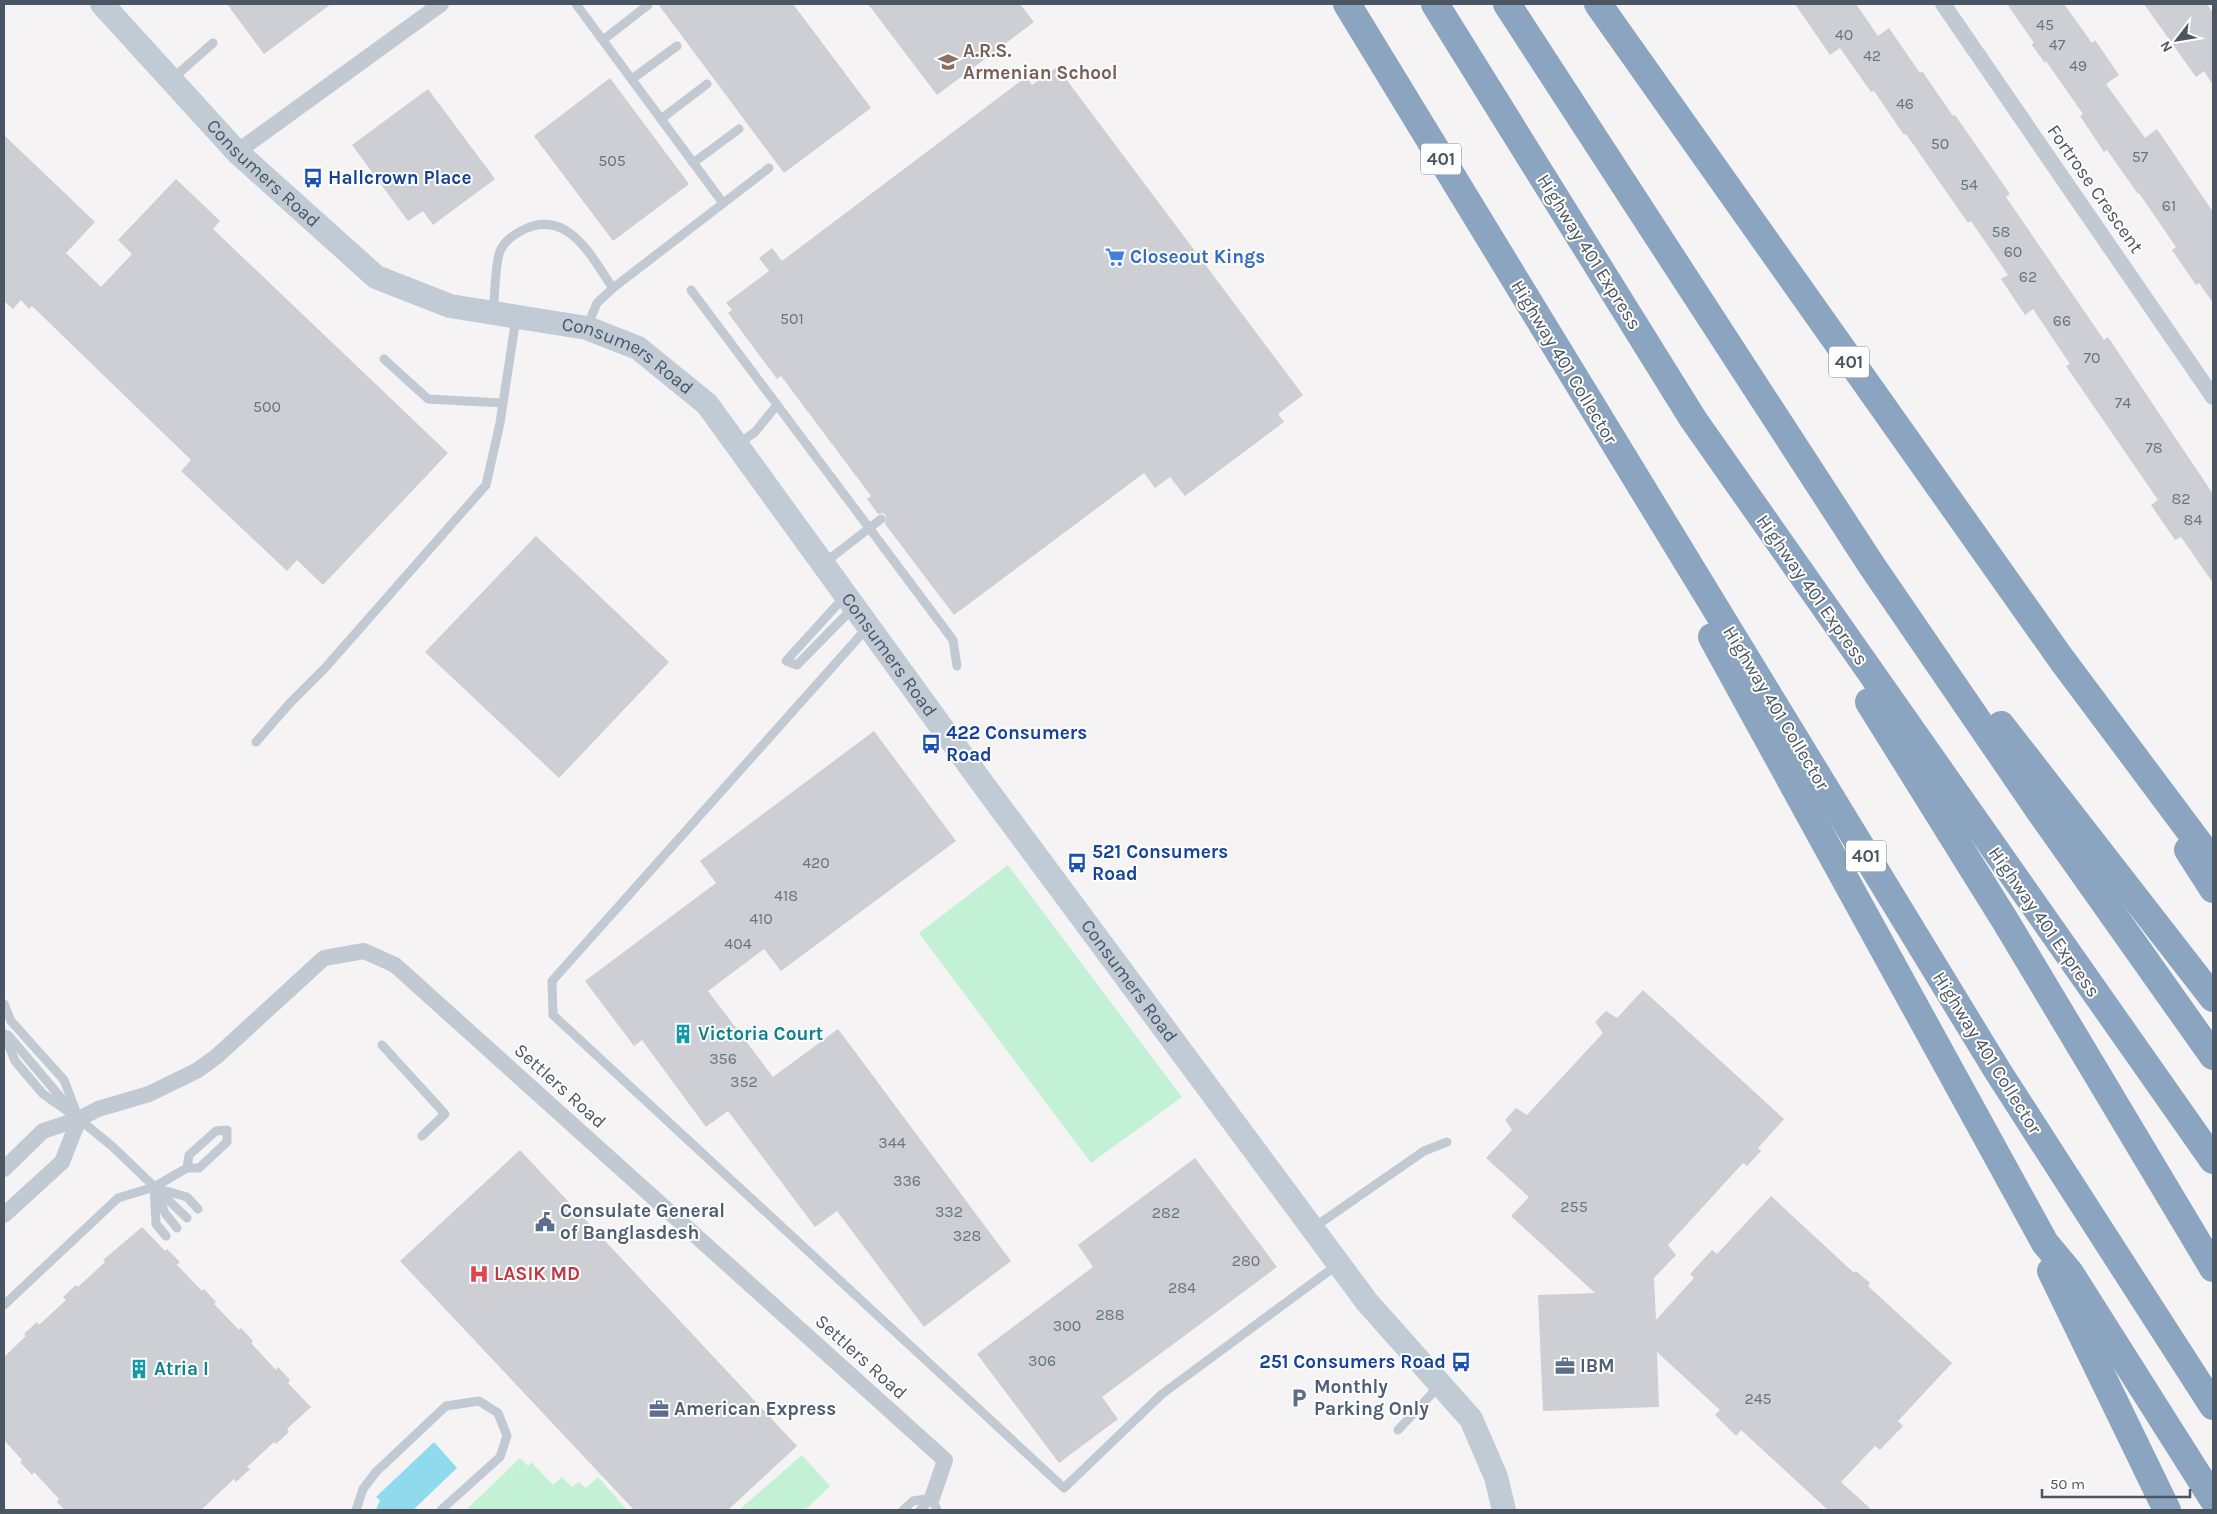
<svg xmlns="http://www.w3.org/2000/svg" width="2217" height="1514" font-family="Karla,sans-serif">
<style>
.green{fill:#c3f1d5}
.water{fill:#90daee}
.building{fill:#cdcfd5}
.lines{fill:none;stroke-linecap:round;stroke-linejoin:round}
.lane{stroke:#c1cad2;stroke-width:9}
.street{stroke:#c1cad2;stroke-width:16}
.secondary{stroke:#c1cbd6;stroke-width:24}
.highway{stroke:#8ba5c1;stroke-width:28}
.labels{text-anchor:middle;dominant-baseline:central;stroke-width:4;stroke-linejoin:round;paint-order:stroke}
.number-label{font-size:16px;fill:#6b747e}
.shield{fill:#fff;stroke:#808990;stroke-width:1}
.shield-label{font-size:18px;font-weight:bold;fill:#4a5661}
.education-label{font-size:19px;font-weight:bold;fill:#785e54;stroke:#fff;text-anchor:start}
.street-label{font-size:19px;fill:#4a5661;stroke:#fff}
.transit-label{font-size:19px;font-weight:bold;fill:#164399;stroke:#fff;text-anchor:start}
.shop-label{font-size:19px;font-weight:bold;fill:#366cbe;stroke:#fff;text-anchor:start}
.culture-label{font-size:19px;font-weight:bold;fill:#0d838f;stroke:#fff;text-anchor:start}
.service-label{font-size:19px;font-weight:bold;fill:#4e5e75;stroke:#fff;text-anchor:start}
.health-label{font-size:19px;font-weight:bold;fill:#be3a42;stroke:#fff;text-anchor:start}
</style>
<rect width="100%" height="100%" fill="#f5f3f3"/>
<g class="green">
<path d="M1008 865 1182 1097 1091 1163 919 933Z"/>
<path d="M802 1455 830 1486 805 1510H739Z"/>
<path d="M520 1458 528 1466 531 1462 553 1485 562 1477 572 1487 579 1482 586 1488 598 1477 627 1510H466Z"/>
</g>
<path class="water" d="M434 1442 457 1468 413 1510H376L380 1500 376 1497Z"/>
<g class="building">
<path d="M227 4H331L264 54Z"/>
<path d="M658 4H793L871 108 784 173Z"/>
<path d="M868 4H1020L1034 22 937 95Z"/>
<path d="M1795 4H1856L1878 36 1889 28 1920 73 1922 71 1953 116 1955 115 2010 194 2006 197 2104 340 2108 337 2213 494V583L2181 537 2175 540 2151 505 2158 500 2066 366 2070 364 2033 309 2025 315 2001 279 2008 275 1971 221 1968 223 1906 134 1904 135 1874 91 1871 92 1840 48 1830 55Z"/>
<path d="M2007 4H2064L2092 43 2095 40 2119 75 2106 84 2145 138 2157 129 2213 212V303L2199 283 2196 285 2172 250 2176 247 2139 193 2138 194 2107 150 2104 152 2080 116 2083 114 2046 61 2045 63 2031 44 2034 43Z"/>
<path d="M2144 4H2207L2213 13V85L2204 71 2196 77Z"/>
<path d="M1057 67 1303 395 1278 414 1284 422 1185 496 1170 477 1155 488 1144 473 954 615 885 524 886 516 883 513 878 514 867 499 871 496 781 376 777 379 728 313 732 310 726 303 769 271 759 258 772 248 782 261 1026 77 1032 85Z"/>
<path d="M610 78 689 184 613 241 534 136Z"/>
<path d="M428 89 495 179 433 225 423 211 408 221 352 145Z"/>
<path d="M4 135 95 222 66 253 101 287 132 254 118 240 176 179 220 221 213 229 448 453 323 585 297 560 287 571 181 471 191 460 32 306 29 309 21 300 13 309 4 301Z"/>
<path d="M536 536 669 662 559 778 425 652Z"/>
<path d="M874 731 956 841 781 971 764 949 708 991 773 1077 838 1029 1011 1261 924 1327 837 1211 815 1227 728 1111 706 1127 642 1040 634 1046 585 981 716 883 700 861Z"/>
<path d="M1643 990 1784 1119 1758 1148 1761 1151 1747 1166 1743 1163 1668 1245 1676 1255 1654 1278 1656 1320 1694 1278 1690 1274 1712 1250 1717 1254 1771 1196 1854 1273 1856 1271 1870 1283 1868 1286 1952 1363 1898 1421 1903 1426 1880 1450 1875 1446 1841 1482 1872 1510H1828L1741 1430 1736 1436 1715 1415 1720 1410 1657 1352 1659 1407 1543 1411 1538 1295 1595 1293 1511 1216 1529 1197 1486 1158 1512 1130 1505 1120 1516 1108 1527 1115 1603 1033 1595 1022 1606 1011 1617 1018Z"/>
<path d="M520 1150 797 1446 728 1510H634L400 1261Z"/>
<path d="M1195 1158 1277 1267 1102 1397 1118 1419 1059 1463 977 1354 1093 1267 1078 1245Z"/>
<path d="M142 1227 165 1251 167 1249 180 1262 177 1265 202 1291 204 1289 216 1302 214 1304 239 1330 241 1328 253 1341 251 1343 276 1370 278 1367 290 1380 288 1383 311 1407 287 1429 289 1432 276 1444 274 1442 247 1467 250 1469 236 1482 234 1479 201 1510H65L57 1502 59 1499 34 1472 32 1475 20 1462 22 1460 4 1440V1357L26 1336 24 1334 37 1322 39 1325 66 1300 63 1297 76 1285 78 1287 105 1262 103 1260Z"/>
</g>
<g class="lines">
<g class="lane">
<path d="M576 4 723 203"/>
<path d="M603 40 648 5"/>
<path d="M172 79 213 43"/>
<path d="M632 79 677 46"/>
<path d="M661 119 707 84"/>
<path d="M693 163 739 129"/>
<path d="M691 290 953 640 957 666"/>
<path d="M493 312C495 297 495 263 500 251 505 240 514 234 525 229 569 209 592 258 613 288"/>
<path d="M587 327 597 303 613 288 769 168"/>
<path d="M384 359 428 399 503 403"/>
<path d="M737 445 755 432 777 405"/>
<path d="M823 564 881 519"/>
<path d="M846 595 786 661 797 665 853 608"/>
<path d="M867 628 552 981 553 1015 1064 1488 1162 1394 1337 1265"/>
<path d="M256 742 290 703 325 668 486 485 500 423 516 318"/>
<path d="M4 1004 11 1021 64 1080 79 1119"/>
<path d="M4 1034 15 1061 43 1094 79 1119 113 1147 187 1218"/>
<path d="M8 1035 72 1111"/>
<path d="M382 1045 445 1114 422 1136"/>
<path d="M154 1187 156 1224 166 1236"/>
<path d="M159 1189 187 1197 198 1209"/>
<path d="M157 1194 165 1213 177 1228"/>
<path d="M1313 1228 1424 1151 1447 1142"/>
<path d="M4 1305 118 1198 154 1187 187 1168H199L227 1142V1130L216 1131 189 1155 187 1168"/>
<path d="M1398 1430 1440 1385"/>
<path d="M932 1498 937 1510"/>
<path d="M356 1510 363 1489 376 1472 446 1406 479 1401 498 1413 507 1436 500 1457 441 1510"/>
<path d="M903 1510 913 1501 932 1498"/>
<path d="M920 1510 932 1498"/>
</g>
<g class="street">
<path d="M1943 4 2213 397"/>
<path d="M237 152 441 4"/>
<path d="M4 1169 43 1131 79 1119 98 1109 149 1094 198 1070 217 1056 324 958 364 951 395 965 945 1460 932 1498"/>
<path d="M4 1215 62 1162 79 1119"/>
</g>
<path class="secondary" id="s1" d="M102 4 237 152 376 277 450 306 587 328 638 348 707 404 977 776 1367 1302 1471 1419 1496 1477 1504 1510"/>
<g class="highway">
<path d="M1347 4 1997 1070 2213 1406"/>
<path d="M1435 4 1693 419 2213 1160"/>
<path d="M1507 4 1872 566 2041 813 2213 1056"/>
<path d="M1598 4 2062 660 2213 862"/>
<path d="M1712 637 2045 1243 2070 1273 2213 1499"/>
<path d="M1869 702 2006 922 2213 1268"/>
<path d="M2001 725 2213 998"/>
<path d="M2188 850 2213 889"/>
<path d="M2051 1271 2167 1510"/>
</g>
</g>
<defs>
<symbol id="school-bare" viewBox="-9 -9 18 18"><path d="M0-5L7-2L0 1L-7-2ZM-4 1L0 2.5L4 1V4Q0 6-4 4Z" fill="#8d6e63" stroke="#fff" stroke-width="2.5" paint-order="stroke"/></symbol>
<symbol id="bus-bare" viewBox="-9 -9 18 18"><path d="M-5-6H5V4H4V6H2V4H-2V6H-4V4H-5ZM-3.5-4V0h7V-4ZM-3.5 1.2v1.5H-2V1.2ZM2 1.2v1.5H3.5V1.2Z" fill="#1a4fb4" stroke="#fff" stroke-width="2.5" paint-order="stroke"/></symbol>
<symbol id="supermarket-bare" viewBox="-9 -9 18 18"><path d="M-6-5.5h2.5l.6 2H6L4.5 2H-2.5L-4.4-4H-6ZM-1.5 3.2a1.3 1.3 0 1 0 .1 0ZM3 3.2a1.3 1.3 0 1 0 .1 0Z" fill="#3f7fe0" stroke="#fff" stroke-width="2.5" paint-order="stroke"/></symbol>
<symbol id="building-bare" viewBox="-9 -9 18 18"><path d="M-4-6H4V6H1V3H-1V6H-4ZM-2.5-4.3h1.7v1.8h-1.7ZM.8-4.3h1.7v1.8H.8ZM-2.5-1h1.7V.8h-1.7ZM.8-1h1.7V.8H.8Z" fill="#0f9aa8" stroke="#fff" stroke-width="2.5" paint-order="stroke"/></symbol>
<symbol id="civic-bare" viewBox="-9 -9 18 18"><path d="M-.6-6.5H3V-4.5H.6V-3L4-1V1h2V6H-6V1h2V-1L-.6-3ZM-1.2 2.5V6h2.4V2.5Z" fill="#5c6f8a" stroke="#fff" stroke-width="2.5" paint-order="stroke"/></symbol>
<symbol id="hospital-bare" viewBox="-9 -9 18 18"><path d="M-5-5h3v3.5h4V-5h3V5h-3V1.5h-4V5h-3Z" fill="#e0444e" stroke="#fff" stroke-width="2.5" paint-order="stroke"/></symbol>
<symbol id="office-bare" viewBox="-9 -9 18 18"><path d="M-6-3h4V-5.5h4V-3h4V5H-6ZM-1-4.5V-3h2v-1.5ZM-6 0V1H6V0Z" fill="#5c6f8a" stroke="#fff" stroke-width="2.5" paint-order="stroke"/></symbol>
<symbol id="parking-bare" viewBox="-9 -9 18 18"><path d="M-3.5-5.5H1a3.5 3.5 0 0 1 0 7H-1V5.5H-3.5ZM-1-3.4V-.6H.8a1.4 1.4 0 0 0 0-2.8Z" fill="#5c6f8a" stroke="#fff" stroke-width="2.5" paint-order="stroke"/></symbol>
</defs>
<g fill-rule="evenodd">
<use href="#school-bare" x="934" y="48" width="28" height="28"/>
<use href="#bus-bare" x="299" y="164" width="28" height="28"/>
<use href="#supermarket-bare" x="1101" y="243" width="28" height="28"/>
<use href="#bus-bare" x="917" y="730" width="28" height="28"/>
<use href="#bus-bare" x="1063" y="849" width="28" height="28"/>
<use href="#building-bare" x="669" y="1020" width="28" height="28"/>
<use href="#civic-bare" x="531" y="1208" width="28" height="28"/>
<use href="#hospital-bare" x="465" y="1260" width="28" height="28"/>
<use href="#bus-bare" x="1447" y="1348" width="28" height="28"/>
<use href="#office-bare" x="1551" y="1352" width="28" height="28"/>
<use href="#building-bare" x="125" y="1355" width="28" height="28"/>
<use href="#parking-bare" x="1285" y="1384" width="28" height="28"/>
<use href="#office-bare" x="645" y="1395" width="28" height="28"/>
</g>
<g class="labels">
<g class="number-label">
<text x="2045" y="24">45</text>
<text x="1844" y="34">40</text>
<text x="2057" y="44">47</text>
<text x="1872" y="55">42</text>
<text x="2078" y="65">49</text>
<text x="1905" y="103">46</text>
<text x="1940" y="143">50</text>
<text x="2140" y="156">57</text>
<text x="612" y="160">505</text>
<text x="1969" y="184">54</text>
<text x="2169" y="205">61</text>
<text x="2001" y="231">58</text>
<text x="2013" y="251">60</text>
<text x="2028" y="276">62</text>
<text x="792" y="318">501</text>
<text x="2062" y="320">66</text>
<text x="2092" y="357">70</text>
<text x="2123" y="402">74</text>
<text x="267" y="406">500</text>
<text x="2154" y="447">78</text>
<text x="2181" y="498">82</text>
<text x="2193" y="519">84</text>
<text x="816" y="862">420</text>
<text x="786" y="895">418</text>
<text x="761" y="918">410</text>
<text x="738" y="943">404</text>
<text x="723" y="1058">356</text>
<text x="744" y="1081">352</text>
<text x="892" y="1142">344</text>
<text x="907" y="1180">336</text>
<text x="1574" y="1206">255</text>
<text x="949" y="1211">332</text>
<text x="1166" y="1212">282</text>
<text x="967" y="1235">328</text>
<text x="1246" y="1260">280</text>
<text x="1182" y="1287">284</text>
<text x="1110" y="1314">288</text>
<text x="1067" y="1325">300</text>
<text x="1042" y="1360">306</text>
<text x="1758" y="1398">245</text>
</g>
<g class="shield">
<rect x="1421" y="143.5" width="40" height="31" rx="4"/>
<rect x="1829" y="346.5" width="40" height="31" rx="4"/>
<rect x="1846" y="840.5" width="40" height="31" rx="4"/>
</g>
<g class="shield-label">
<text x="1441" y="159">401</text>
<text x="1849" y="362">401</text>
<text x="1866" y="856">401</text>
</g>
<g class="education-label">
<text x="963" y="51">A.R.S.<tspan x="963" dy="22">Armenian School</tspan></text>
</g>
<g class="street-label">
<text stroke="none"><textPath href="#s1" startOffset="234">Consumers Road</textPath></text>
<text transform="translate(2095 189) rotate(55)">Fortrose Crescent</text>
<text transform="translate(1589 252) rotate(58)">Highway 401 Express</text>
<text stroke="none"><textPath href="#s1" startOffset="654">Consumers Road</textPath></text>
<text transform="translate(1564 362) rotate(59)">Highway 401 Collector</text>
<text transform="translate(1812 590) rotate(55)">Highway 401 Express</text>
<text stroke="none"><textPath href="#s1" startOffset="1059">Consumers Road</textPath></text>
<text transform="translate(1776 708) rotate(59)">Highway 401 Collector</text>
<text transform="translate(2044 922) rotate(55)">Highway 401 Express</text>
<text stroke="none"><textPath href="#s1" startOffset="1464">Consumers Road</textPath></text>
<text transform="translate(1987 1053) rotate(58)">Highway 401 Collector</text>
<text transform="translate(560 1086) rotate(42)">Settlers Road</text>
<text transform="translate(861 1357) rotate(42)">Settlers Road</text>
</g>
<g class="transit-label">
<text x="328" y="178">Hallcrown Place</text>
<text x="946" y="733">422 Consumers<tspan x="946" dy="22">Road</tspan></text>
<text x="1092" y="852">521 Consumers<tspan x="1092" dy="22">Road</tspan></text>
<text x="1446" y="1362" text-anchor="end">251 Consumers Road</text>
</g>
<g class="shop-label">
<text x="1130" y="257">Closeout Kings</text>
</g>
<g class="culture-label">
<text x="698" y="1034">Victoria Court</text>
<text x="154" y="1369">Atria I</text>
</g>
<g class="service-label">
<text x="560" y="1211">Consulate General<tspan x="560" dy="22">of Banglasdesh</tspan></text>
<text x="1580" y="1366">IBM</text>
<text x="1314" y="1387">Monthly<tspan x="1314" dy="22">Parking Only</tspan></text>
<text x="674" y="1409">American Express</text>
</g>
<g class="health-label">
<text x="494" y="1274">LASIK MD</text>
</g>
</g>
<rect width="2217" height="1514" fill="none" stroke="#4a5661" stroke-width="10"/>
<g transform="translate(2177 40) rotate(239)" stroke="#ffffff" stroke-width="4" paint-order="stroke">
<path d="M0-4L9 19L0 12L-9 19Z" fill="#4a5661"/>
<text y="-8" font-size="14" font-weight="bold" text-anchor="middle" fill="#4a5661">N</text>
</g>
<path d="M2042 1489v8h148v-8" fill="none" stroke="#4a5661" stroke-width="2.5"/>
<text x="2050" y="1489" font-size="15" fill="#4a5661" stroke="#ffffff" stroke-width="4" paint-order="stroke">50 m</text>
</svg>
